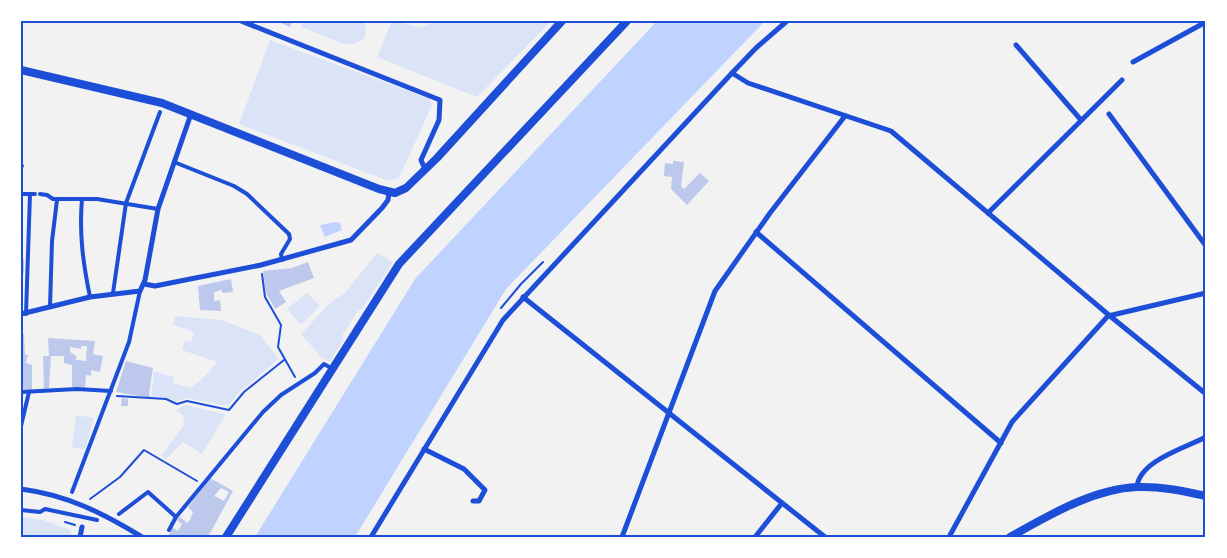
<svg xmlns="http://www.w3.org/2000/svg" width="1227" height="558" font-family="Literata,serif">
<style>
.green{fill:#dbe4f7}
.water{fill:#bfd3fe}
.building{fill:#bdc9ec;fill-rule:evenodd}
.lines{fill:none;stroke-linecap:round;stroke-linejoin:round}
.path{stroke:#1d4ed8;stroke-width:2}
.pedestrian{stroke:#1d4ed8;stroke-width:4}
.minor{stroke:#1d4ed8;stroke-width:5}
.secondary{stroke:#1d4ed8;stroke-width:8}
.neatline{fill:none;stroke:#1d4ed8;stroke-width:2}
</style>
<rect width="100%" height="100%" fill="#f2f2f2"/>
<g class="green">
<path d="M303 21H364L366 29 365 38 354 44H344L301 27Z"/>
<path d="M392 21 421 27 436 21H551L477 97 377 57Z"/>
<path d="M270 40 430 99 432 105 399 178 389 181 239 124Z"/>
<path d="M377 253 393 262 363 308 358 311 343 334V340L330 362 322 358 301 334 331 302 344 294Z"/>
<path d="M307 293 320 306 301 325 287 309Z"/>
<path d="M175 316 222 320 260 335 279 359 239 392 228 406 187 398 177 401 167 398H151L154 371 174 377 173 383 191 388 206 375 217 362 182 350 185 341 191 342 194 332 173 325Z"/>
<path d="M185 405 226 414 202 454 183 442 166 459 161 456 184 425 183 416 176 410Z"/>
<path d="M76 415 94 418 85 449 72 448Z"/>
<path d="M21 517 43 520 70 530 73 537H21Z"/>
</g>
<g class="water">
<path d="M657 21H765L506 289 355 537H255L415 279Z"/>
<path d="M336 222 340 223 342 230 325 237 320 225Z"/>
</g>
<g class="building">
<path d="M276 21H292L290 27Z"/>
<path d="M673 161 684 162 681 186 684 189 700 173 709 181 687 205 671 189 672 177 664 176 665 163 673 164Z"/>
<rect x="21" y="259" width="3" height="14"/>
<path d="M308 262 314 278 279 291 286 302 275 309 266 293 263 271 292 268Z"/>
<path d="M231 279 233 292 222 293V290L214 292V301L220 300 221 311 200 310 198 286Z"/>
<path d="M21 334H24L25 355H28L26 363 32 365V390L21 389Z"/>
<path d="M48 338 95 341 93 354 103 356 100 372 91 370V376L86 375 85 387H72V365L64 363V356H51L49 388 44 389 43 356H49ZM81 346H87L86 361 76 360V356L70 352V347L81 349Z"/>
<path d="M126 361 153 368 149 394 151 398 116 392Z"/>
<path d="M122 398 128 399V406H121Z"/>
<path d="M210 478 233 491 208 537H168L172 527 178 531 182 524 177 520 180 517 187 523 190 520 193 512 188 507ZM221 488 229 492 224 501 214 496Z"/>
</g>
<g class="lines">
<g class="path">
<path d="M262 274 265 297 281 325 278 347 295 377"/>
<path d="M501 308 521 284 543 262"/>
<path d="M117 396 166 399 177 404 187 401 229 410 244 392 284 360"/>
<path d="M90 499 120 477 144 450 197 481"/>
<path d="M65 522 75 525"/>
</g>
<g class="pedestrian">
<path d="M174 162 234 186 247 194 289 234 290 239 281 254 282 260"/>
<path d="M21 166H22"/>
<path d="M21 194H35"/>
<path d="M40 194 47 195 53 199H97L158 209"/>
<path d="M82 199C79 233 83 263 90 297"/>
<path d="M113 293 126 203 160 112"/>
<path d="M50 307 52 241 57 200"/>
<path d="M26 314 30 194"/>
<path d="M21 392 77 389 111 391"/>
<path d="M21 426 29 392"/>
<path d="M72 492 129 342 140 291"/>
<path d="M21 510 40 512 45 509 97 520"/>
<path d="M119 514 148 492 176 517"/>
<path d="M169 530 176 517 263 412 281 395 315 373 324 364 331 368"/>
</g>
<g class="minor">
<path d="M241 21 440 100 439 120 421 160 425 169"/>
<path d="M1016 45 1081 120"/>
<path d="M1133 62 1204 23 1206 26"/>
<path d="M732 73 748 83 891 131 1110 316 1206 394"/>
<path d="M1109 114 1206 246"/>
<path d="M988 213 1122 80"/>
<path d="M756 232 1001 443"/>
<path d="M144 284 155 286 261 265 351 240 382 208 388 200 389 192"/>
<path d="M523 297 825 537"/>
<path d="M21 314 90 297 140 291 145 280 158 209 191 114"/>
<path d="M424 449 464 469 485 490 479 501H473"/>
<path d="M1137 487C1139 461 1185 448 1206 437"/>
<path d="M21 489C67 495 103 513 142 537"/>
<path d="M80 537 82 527"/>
<path d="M371 537 503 320 732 73 756 48 787 21"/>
<path d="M622 537 715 291 770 213 845 116"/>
<path d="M755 537 782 503"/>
<path d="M949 537 1012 422 1108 316 1206 293"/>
</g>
<g class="secondary">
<path d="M21 70 162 103 379 189 395 193 406 188 437 158 562 21"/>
<path d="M226 537 399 264 627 21"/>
<path d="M1010 537C1048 516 1092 489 1137 487 1160 486 1183 491 1206 496"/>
</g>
</g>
<rect width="1227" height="558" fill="none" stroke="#ffffff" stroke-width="45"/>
<rect x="22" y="22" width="1182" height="514" class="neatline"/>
</svg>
